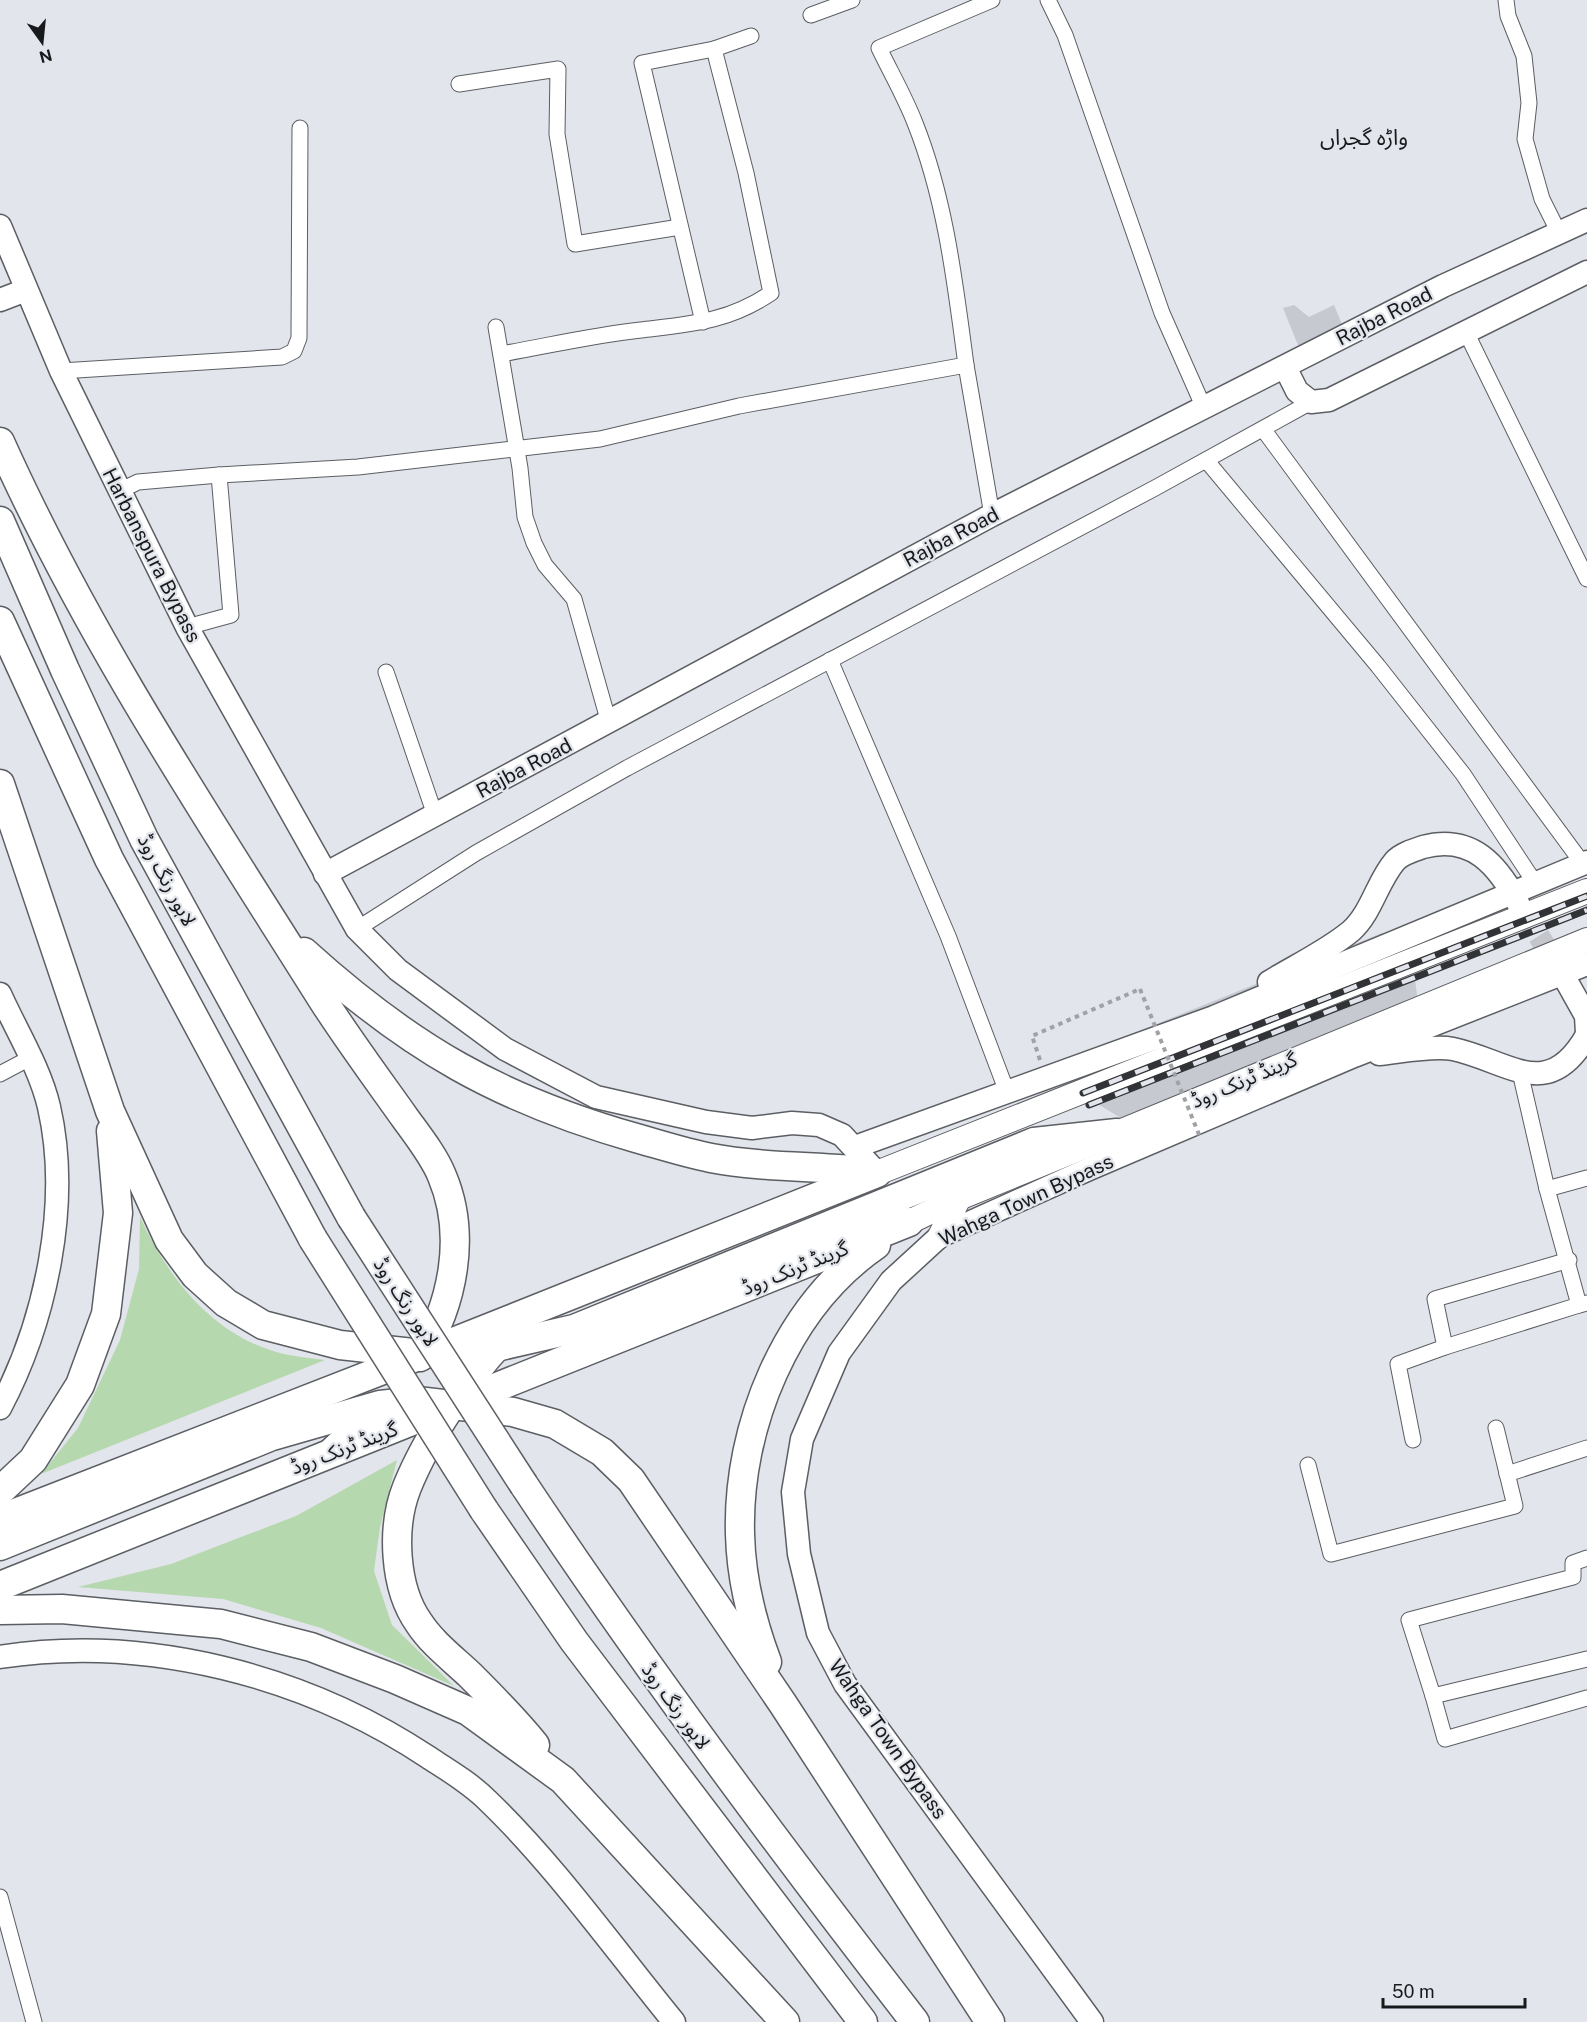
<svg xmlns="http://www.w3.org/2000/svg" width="1587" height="2022" font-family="'Public Sans','Noto Sans Arabic',sans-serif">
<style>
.green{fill:#b6d8ae}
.building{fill:#c6c9cf}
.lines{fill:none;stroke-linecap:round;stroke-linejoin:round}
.secondary-tunnel{stroke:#c4c6cc;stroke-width:22;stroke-dasharray:22 11;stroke-linecap:butt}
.street-casing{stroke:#5b5e63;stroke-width:17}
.secondary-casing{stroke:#5b5e63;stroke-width:25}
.primary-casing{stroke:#5b5e63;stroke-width:26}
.highway-casing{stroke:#5b5e63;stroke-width:31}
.path{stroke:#a0a2a7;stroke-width:4;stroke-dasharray:4.5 4.5;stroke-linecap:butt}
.street{stroke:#fff;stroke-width:15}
.secondary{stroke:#fff;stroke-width:22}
.primary{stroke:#fff;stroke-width:24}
.highway{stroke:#fff;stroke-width:28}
.rail-casing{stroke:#323336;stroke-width:7}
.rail{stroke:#e2e5eb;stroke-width:4.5;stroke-dasharray:14;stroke-linecap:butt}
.highway-bridge-casing{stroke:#5b5e63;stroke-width:31;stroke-linecap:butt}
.path-bridge{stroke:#a0a2a7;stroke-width:4;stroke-dasharray:4.5 4.5;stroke-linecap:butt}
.highway-bridge{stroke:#fff;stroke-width:28}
.labels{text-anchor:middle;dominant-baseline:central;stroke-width:4.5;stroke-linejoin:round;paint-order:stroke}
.street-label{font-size:20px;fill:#18191b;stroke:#e2e5eb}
.quarter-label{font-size:22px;fill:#18191b;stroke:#e2e5eb}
</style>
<rect width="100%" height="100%" fill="#e2e5eb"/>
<g class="green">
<path d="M140 1217C168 1279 215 1338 284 1354 298 1357 312 1358 325 1360L41 1474 78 1428 120 1340 139 1269Z"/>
<path d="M397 1460 380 1527 374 1571 392 1625 454 1686 321 1628 223 1599 78 1587 171 1564 296 1516Z"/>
</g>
<g class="building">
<path d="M1294 305 1309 317 1334 305 1343 327 1300 350 1283 308Z"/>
<path d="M1382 933 1401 945 1414 972 1417 995 1415 1008 1126 1121 1096 1103 1092 1095V1072L1102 1046Z"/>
</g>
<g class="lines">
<path class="secondary-tunnel" d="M1521 908 1558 966"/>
<defs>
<g id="street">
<path d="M1048 0 1065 35 1162 313 1204 408"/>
<path d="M1506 0 1508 16 1524 56 1529 103 1525 139 1542 199 1559 233"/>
<path d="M811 15 852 0"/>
<path d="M459 84 558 69 557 134 575 244 680 227"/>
<path d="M703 322 642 63 714 49"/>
<path d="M496 327 520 468 525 517 534 543 545 565 574 599 609 723"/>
<path d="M1466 332 1587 579"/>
<path d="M501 354C547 346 594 335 641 330 691 324 728 322 771 293L746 173 714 49 751 36"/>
<path d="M966 365C955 283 946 201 915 123 905 97 891 73 879 48L992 0"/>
<path d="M61 371 282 357 294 351 299 338 300 128"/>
<path d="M1263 429 1583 864"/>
<path d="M1206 460 1378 666 1463 774 1535 883"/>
<path d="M119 491 138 482 219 475 358 467 600 439 739 406 966 365 992 515"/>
<path d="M187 627 231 615 219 475"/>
<path d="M830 660 948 936 1007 1092"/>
<path d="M386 672 435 815"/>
<path d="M357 929 476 853 627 768 1155 488 1311 402"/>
<path d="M1520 1072 1547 1189"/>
<path d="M0 1074 30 1058"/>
<path d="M1587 1178 1547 1189 1579 1305 1587 1303"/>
<path d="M1445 1347 1435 1299 1569 1260"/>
<path d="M1413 1440 1398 1364 1445 1347 1579 1305"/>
<path d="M1308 1465 1331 1554 1515 1506 1496 1428"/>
<path d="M1507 1474 1587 1448"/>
<path d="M1587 1558 1573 1563V1577L1409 1620 1433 1696 1587 1659"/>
<path d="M1433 1696 1445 1739 1587 1698"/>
<path d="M0 1897 34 2022"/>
</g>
<g id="secondary">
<path d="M0 226 61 371 187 627 357 929 398 970 505 1049 596 1097 706 1122 752 1128 792 1123 819 1125 842 1135 877 1173"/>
<path d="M0 300 26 290"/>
<path d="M1285 367 1297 391 1311 402 1329 400 1587 272"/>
<path d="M325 874 992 515 1443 286 1587 220"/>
<path d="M1558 966 1586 1016 1587 1033"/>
<path d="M1269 982C1295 966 1327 951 1351 931 1372 912 1377 882 1395 861 1401 854 1414 850 1423 847 1472 834 1498 865 1519 905"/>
<path d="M0 994C16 1030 40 1068 49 1107 71 1203 46 1321 0 1408"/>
<path d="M1379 1054C1399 1052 1434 1045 1453 1049 1509 1061 1548 1104 1587 1035"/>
<path d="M855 1147 1214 1017 1587 862"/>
<path d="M0 1657C147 1634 306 1676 428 1757 448 1770 470 1783 487 1800 554 1864 615 1950 674 2022"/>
<path d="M1092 2022 845 1684 818 1633 799 1554 793 1492 802 1439 839 1353 891 1281 940 1236 1089 1169 1354 1056 1587 964"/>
</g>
<g id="primary">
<path d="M877 1173 1587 891"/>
<path d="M909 1222 959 1198 1587 940"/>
<path d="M940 1236 959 1198"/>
</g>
<g id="highway">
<path d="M0 442C89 640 209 819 324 1002 350 1042 378 1080 405 1118 418 1136 434 1156 442 1176 467 1235 453 1305 420 1357"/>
<path d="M0 521 65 670 144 839 351 1217"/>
<path d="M0 621 109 859 313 1239"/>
<path d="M0 784 110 1111 169 1240 195 1275 226 1303 263 1325 340 1345 422 1354 496 1347 574 1329 1034 1142 1117 1133"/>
<path d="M304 952C410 1048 499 1099 636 1138 661 1145 686 1153 711 1158 764 1168 820 1166 873 1172"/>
<path d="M504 1339C468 1375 426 1440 407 1487 391 1527 394 1588 419 1623 432 1643 453 1659 470 1675 493 1698 515 1720 535 1745"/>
<path d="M456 1341 877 1173"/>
<path d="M332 1452 379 1407"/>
<path d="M524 1485C647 1670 779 1847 915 2022"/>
<path d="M0 1491 33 1460 80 1385 106 1314 118 1213 111 1131"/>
<path d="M484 1510 574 1641 863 2022"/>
<path d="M0 1519 416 1357"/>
<path d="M0 1546 272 1436 380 1405 417 1401 513 1412 555 1424 602 1452 631 1480 783 1704 990 2022"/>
<path d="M0 1586 909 1222"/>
<path d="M0 1610 62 1609 221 1624 311 1647 395 1679 468 1711 563 1780 785 2022"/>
<path d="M767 1662C752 1622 741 1577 740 1534 737 1427 786 1307 876 1245"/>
</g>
</defs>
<use href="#street" class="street-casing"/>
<use href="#secondary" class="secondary-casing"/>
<use href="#primary" class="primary-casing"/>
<use href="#highway" class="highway-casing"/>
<path class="path" d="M1040 1060 1032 1036 1140 989"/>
<use href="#street" class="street"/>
<use href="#secondary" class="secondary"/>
<use href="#primary" class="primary"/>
<use href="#highway" class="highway"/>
<defs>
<g id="rail">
<path d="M1083 1093 1587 896"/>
<path d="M1089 1105 1587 910"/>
</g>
</defs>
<use href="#rail" class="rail-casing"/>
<use href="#rail" class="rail"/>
<defs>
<g id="highway-bridge">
<path d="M351 1217 524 1485"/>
<path d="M313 1239 484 1510"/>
</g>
</defs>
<use href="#highway-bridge" class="highway-bridge-casing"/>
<path class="path-bridge" d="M1140 989 1200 1137"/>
<use href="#highway-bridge" class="highway-bridge"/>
</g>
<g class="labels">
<g class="street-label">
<text transform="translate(1384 316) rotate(-27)">Rajba Road</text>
<text transform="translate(951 537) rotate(-28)">Rajba Road</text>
<text transform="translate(152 555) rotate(63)">Harbanspura Bypass</text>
<text transform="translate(524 768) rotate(-28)">Rajba Road</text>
<text transform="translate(167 880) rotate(62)">لاہور رنگ روڈ</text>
<text transform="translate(1244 1080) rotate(-23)">گرینڈ ٹرنک روڈ</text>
<text transform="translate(1026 1200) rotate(-25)">Wahga Town Bypass</text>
<text transform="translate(795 1268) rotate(-22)">گرینڈ ٹرنک روڈ</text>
<text transform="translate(406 1302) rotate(57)">لاہور رنگ روڈ</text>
<text transform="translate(344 1448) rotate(-21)">گرینڈ ٹرنک روڈ</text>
<text transform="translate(676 1706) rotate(54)">لاہور رنگ روڈ</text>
<text transform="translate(888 1739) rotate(55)">Wahga Town Bypass</text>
</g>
<g class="quarter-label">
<text x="1364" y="137">واڑہ گجراں</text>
</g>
</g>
<g transform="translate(42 42) rotate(165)" stroke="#e2e5eb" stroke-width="4.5" paint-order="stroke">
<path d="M0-4.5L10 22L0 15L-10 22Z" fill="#18191b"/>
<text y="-9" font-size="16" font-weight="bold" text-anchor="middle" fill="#18191b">N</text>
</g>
<path d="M1383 1998v9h142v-9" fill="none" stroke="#18191b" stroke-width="3"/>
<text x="1392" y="1998" font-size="18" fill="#18191b" stroke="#e2e5eb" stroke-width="4.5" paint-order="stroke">50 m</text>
</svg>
